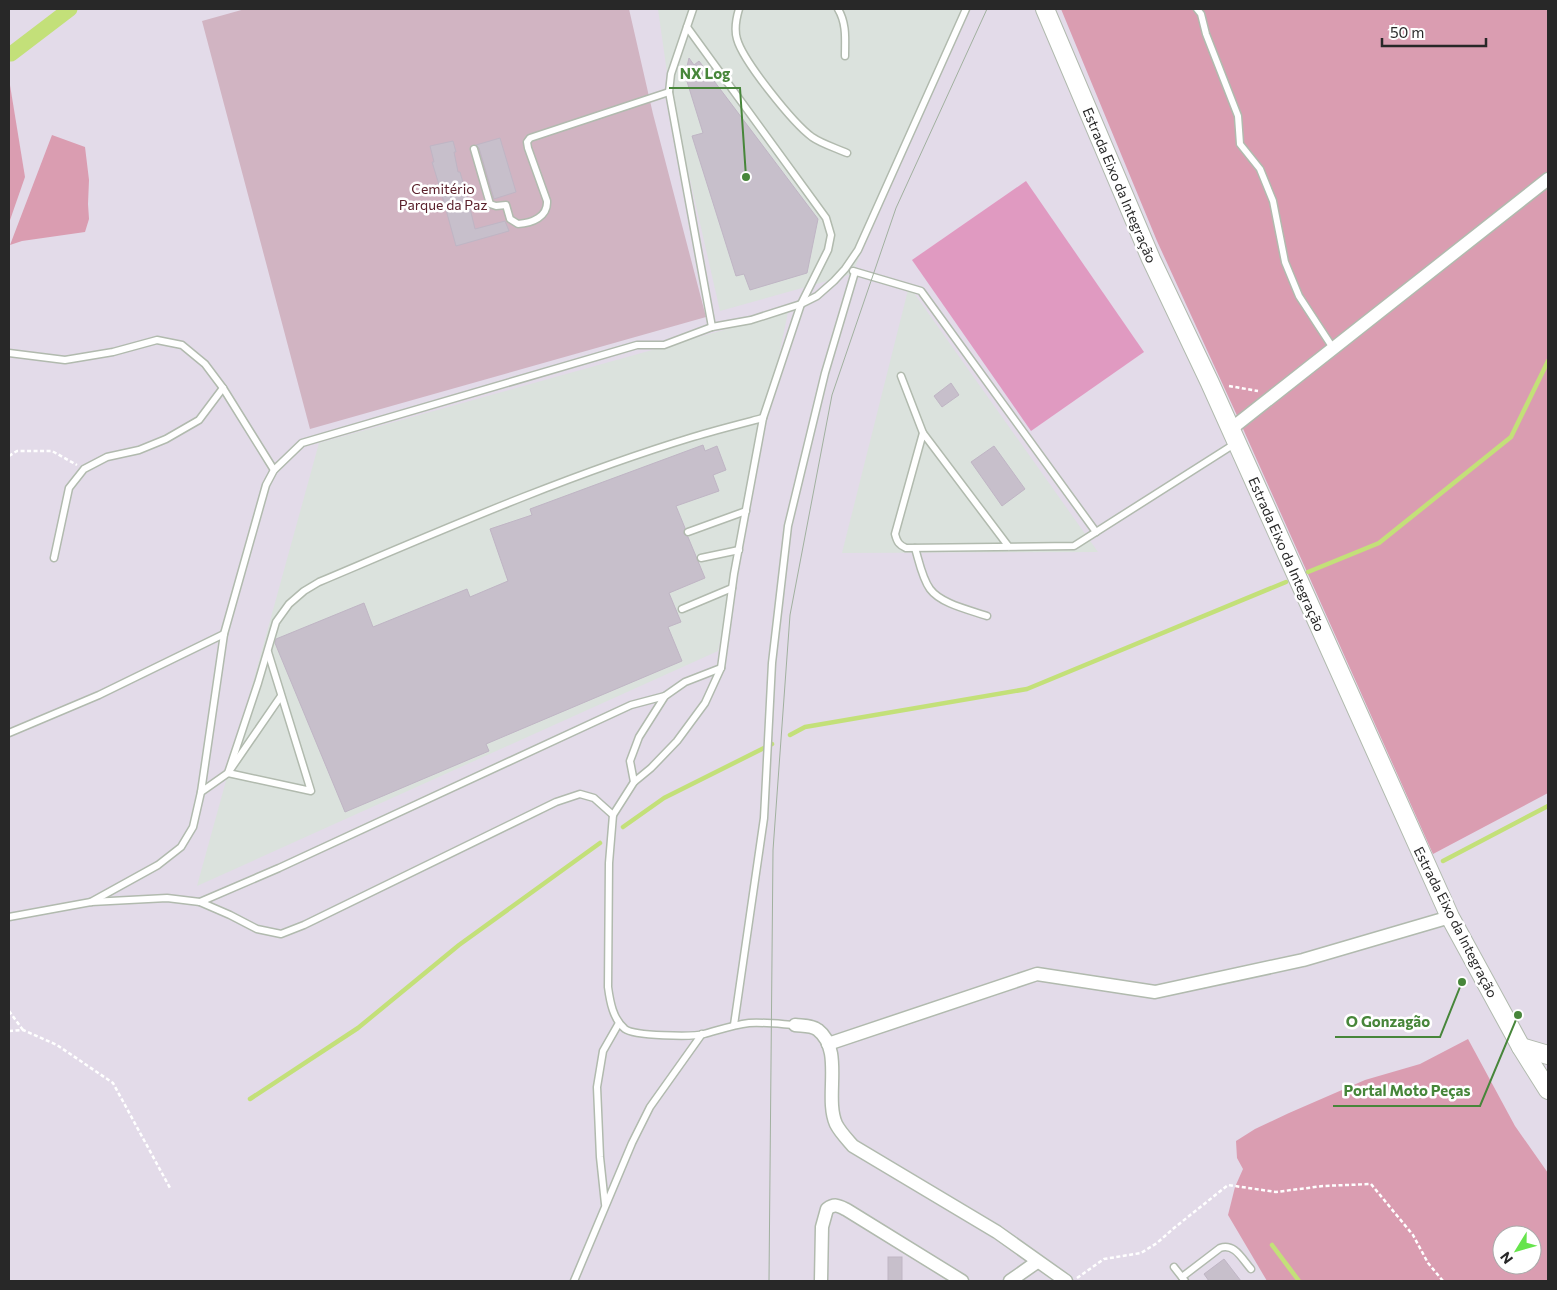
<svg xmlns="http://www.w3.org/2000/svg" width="1557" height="1290" font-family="Commissioner,sans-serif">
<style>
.industrial{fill:#dbe2dd}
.green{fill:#da9db1;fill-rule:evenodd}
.cemetery{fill:#d1b4c2}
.pitch{fill:#e09ac1}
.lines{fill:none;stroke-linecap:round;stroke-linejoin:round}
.stream{stroke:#c3e079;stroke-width:4.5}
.canal{stroke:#c3e079;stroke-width:15}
.building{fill:#c7bfcb;stroke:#bfb5c4}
.service-casing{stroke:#b1baae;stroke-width:9}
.minor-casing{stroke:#b1baae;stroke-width:15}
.secondary-casing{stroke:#b1baae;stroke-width:20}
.path{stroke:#fff;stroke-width:2.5;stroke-dasharray:4 2.5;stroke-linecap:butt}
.service{stroke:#fff;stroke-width:6}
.minor{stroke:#fff;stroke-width:12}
.secondary{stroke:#fff;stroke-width:18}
.tram{stroke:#a1b09f;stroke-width:1}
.labels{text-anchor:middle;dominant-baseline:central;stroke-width:5;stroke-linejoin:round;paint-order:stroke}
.street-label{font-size:14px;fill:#282828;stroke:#fff}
.park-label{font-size:14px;fill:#5b212c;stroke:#fff}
.leader{fill:none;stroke:#47863a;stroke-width:2}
.callout-dot{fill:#47863a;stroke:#fff;stroke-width:2}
.callout-label{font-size:15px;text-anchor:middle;font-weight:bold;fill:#47863a;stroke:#fff;stroke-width:5;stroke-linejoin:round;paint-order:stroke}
</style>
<rect width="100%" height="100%" fill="#e3dbe9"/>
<g class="industrial">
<path d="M658 9H965L852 274 720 311 669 87Z"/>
<path d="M909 286 1098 552 842 553Z"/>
<path d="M788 312 718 651 197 886 319 443Z"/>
</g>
<g class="green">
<path d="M1061 9H1548V793L1433 854 1240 422 1157 241Z"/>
<path d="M9 79 25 177 9 223Z"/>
<path d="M52 135 85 147 89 180 88 204 89 219 85 232 22 241 10 245Z"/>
<path d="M1468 1039 1515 1126 1548 1173V1281H1267L1228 1215 1235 1187 1243 1169 1237 1158 1236 1141 1255 1129 1289 1113 1365 1080 1420 1064ZM1502 1235H1532V1265H1502Z"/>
</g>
<path class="cemetery" d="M245 9H629L653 114 706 317 310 429 202 21Z"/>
<path class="pitch" d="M1026 181 1144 352 1031 431 912 260Z"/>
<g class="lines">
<g class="stream">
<path d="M1308 572 1379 543 1511 437 1548 361"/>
<path d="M790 735 805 727 1027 689 1286 582"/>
<path d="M623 827 664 798 772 744"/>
<path d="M1443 861 1548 806"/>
<path d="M250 1099 358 1028 459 945 600 843"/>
<path d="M1272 1245 1299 1281"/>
</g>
<path class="canal" d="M11 54 70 9"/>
</g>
<g class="building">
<path d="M689 58 694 65 699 61 818 219 807 273 750 290 744 274 736 276 692 136 703 133 685 75Z"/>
<path d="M500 138 516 192 494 199 479 148 476 145Z"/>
<path d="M453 141 456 152H454L458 172H460L468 200 475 229 505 221 509 231 456 246 440 188 432 162H434L430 146Z"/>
<path d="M951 383 959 395 942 407 934 396Z"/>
<path d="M703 445 705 451 717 446 726 470 713 475 719 491 676 506 685 528 684 534 688 537 705 578 669 593 681 622 668 627 682 661 486 744 489 751 345 812 275 643 276 639 364 603 373 627 467 589 470 597 508 581 490 529 532 515 530 509Z"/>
<path d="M994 446 1025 489 1002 506 971 462Z"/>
<rect x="888" y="1257" width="14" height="24"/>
<path d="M1224 1259 1241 1281H1209L1204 1274Z"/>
</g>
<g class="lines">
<defs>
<g id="service">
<path d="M693 9 671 74 669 92 712 327"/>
<path d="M739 9C736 19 734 29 737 39 743 61 793 123 812 137 822 144 836 148 847 153"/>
<path d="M838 9C847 24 845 40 845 56"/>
<path d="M1197 9 1201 14 1206 34 1238 116 1240 144 1260 169 1273 201 1285 262 1299 296 1333 348"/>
<path d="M687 27 826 218 831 235 828 250 801 304 763 418 734 574 721 668 705 703 677 741 651 768 634 782 613 815 609 863 608 987C610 1002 613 1019 625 1029 634 1036 692 1037 704 1034 719 1030 733 1025 749 1023 764 1022 780 1024 795 1025"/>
<path d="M474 149 490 204 496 206 506 205 510 219 518 224C532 223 548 217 547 201L528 148 527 142 530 138 669 92"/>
<path d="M853 271 921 291 1096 532"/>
<path d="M9 353 65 360 113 352 157 340 182 345 205 364 223 388 274 470"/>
<path d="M901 376 923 433"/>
<path d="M688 532 746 511"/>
<path d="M1009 547 923 433 895 534C897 542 899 545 906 548L1074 546 1236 443"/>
<path d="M915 548C919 561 922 578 930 589 941 604 970 610 987 616"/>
<path d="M54 558 69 488 84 469 107 457 139 450 166 439 199 420 223 388"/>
<path d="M701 558 739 550"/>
<path d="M682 609 732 588"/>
<path d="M268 652 311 791 228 773 281 696"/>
<path d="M9 733 99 695 224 634"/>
<path d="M634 782 630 761 639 737 665 696 685 682 721 668"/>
<path d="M201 792 228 773 258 683 276 622 289 604 304 591 319 582C442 530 565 476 693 437 716 430 740 424 763 418"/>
<path d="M91 902 158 865 181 847 193 827 201 792 224 634 266 485 274 470 302 443 637 345H664L712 327 751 320 801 304 817 296 834 281 845 269 858 250 966 9"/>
<path d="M200 902 279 868 631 705 665 696"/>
<path d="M9 917 91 902 167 898 200 902 230 915 257 929 281 934 304 925 556 802 580 794 594 798 613 815"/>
<path d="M734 1025 764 818 772 663 788 526 825 373 855 272"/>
<path d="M605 1204 600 1157 597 1087 603 1051 619 1023"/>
<path d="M1174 1267 1185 1281"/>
<path d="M1182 1277 1220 1248C1235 1243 1242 1259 1251 1269"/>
<path d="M574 1281 632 1143 650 1107 702 1034"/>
</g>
<g id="minor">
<path d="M1231 429 1548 179"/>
<path d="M795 1025C802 1026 812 1025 818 1030 844 1050 824 1097 836 1124 840 1132 847 1139 853 1146L997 1232 1066 1281"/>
<path d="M828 1044 1037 974 1155 992 1303 960 1450 917"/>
<path d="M821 1281 822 1227 827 1209C835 1203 839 1206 847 1210L962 1281"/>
<path d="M1010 1281 1037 1262"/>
</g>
<g id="secondary">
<path d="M1045 9 1151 259 1210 383 1450 917 1521 1047 1548 1090"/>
<path d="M1521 1047 1548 1055"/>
</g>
</defs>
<use href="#service" class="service-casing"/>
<use href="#minor" class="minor-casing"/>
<use href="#secondary" class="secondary-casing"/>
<g class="path">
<path d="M1229 386 1258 391"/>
<path d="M9 456 17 451H52L77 465"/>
<path d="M9 1011 23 1030"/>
<path d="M9 1031 23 1030 57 1045 113 1083 170 1188"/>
<path d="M1077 1278 1104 1259 1141 1253 1157 1243 1174 1228 1228 1185 1276 1192 1323 1186 1371 1184 1413 1235 1428 1263 1443 1281"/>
</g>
<use href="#service" class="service"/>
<use href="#minor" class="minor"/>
<use href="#secondary" class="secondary"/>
<path class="tram" d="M769 1281 773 850 790 615 832 395 896 208 987 9"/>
</g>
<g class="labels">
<g class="street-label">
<text transform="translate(1120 185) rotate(67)">Estrada Eixo da Integração</text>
<text transform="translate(1287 554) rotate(66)">Estrada Eixo da Integração</text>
<text transform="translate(1456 922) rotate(63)">Estrada Eixo da Integração</text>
</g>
<g class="park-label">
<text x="443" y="188">Cemitério<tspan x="443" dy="16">Parque da Paz</tspan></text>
</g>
</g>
<path class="leader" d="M746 177L740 88H669M1462 982L1440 1037H1335M1518 1015L1480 1106H1333"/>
<g class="callout-dot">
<circle cx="746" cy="177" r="5"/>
<circle cx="1462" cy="982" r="5"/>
<circle cx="1518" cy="1015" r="5"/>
</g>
<g class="callout-label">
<text x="705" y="79">NX Log</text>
<text x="1388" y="1027">O Gonzagão</text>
<text x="1407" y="1096">Portal Moto Peças</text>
</g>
<rect width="1557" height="1290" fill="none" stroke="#282828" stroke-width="20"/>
<g transform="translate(1517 1250) rotate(233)"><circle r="24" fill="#ffffff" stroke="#a9a9a9"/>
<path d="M0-4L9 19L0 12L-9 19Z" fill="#66e44c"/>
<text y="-8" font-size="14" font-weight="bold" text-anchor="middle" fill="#282828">N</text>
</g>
<path d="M1382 38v8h104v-8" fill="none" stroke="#282828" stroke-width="2.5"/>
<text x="1390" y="38" font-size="15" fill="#282828" stroke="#ffffff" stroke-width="4" paint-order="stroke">50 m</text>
</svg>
